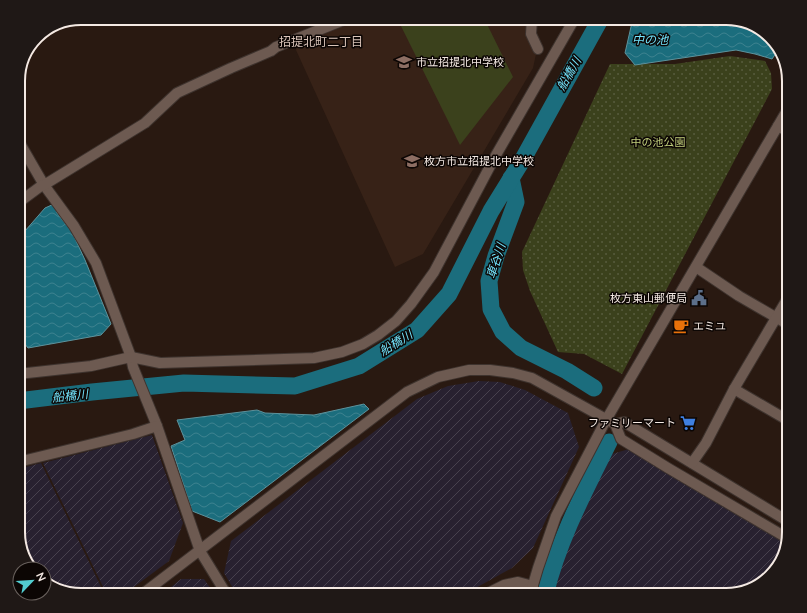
<svg xmlns="http://www.w3.org/2000/svg" width="807" height="613" font-family="'Nunito Sans','Noto Sans JP',sans-serif">
<style>
.industrial{fill:url(#industrial-furrows)}
.built{fill:#372217}
.park{fill:url(#park-dots)}
.pitch{fill:#3b411c}
.water{fill:url(#water-waves);stroke:#5c929c}
.lines{fill:none;stroke-linecap:round;stroke-linejoin:round}
.river{stroke:#1b6d7d;stroke-width:17}
.minor-casing{stroke:#3e332e;stroke-width:12}
.minor{stroke:#6d5a51;stroke-width:10}
.labels{text-anchor:middle;dominant-baseline:central;stroke-width:3;stroke-linejoin:round;paint-order:stroke}
.poi-label{font-size:11px;fill:#f4e9e3;stroke:#0c0604;text-anchor:start}
.park-label{font-size:11px;fill:#c0ce7b;stroke:#0c0604}
.water-label{font-size:12px;font-style:italic;fill:#72e3fc;stroke:#0c0604}
.neighbourhood-label{font-size:12px;fill:#dac4b9;stroke:#0c0604}
.rim{fill:none;stroke:#f4e9e3;stroke-width:2}
</style>
<defs>
<pattern id="industrial-furrows" width="10" height="10" patternUnits="userSpaceOnUse"><rect width="10" height="10" fill="#282130"/><path d="M-1 1l2-2M0 10L10 0M9 11l2-2" fill="none" stroke="#48414e"/></pattern>
<pattern id="park-dots" width="8" height="8" patternUnits="userSpaceOnUse"><rect width="8" height="8" fill="#3b411c"/><path d="M2 2h.1M6 6h.1" fill="none" stroke="#585c3d" stroke-width="1.8" stroke-linecap="round"/></pattern>
<pattern id="water-waves" width="16" height="10" patternUnits="userSpaceOnUse"><rect width="16" height="10" fill="#1b6d7d"/><path d="M0 5q4-4 8 0t8 0" fill="none" stroke="#3d828f"/></pattern>
</defs>
<rect width="100%" height="100%" fill="#291911"/>
<g class="industrial">
<path d="M479 381 500 382 525 390 568 413 579 447 533 548 512 568 463 595H237L224 573 231 541 417 399 448 386Z"/>
<path d="M152 435 183 523 169 561 123 595H107L43 463Z"/>
<path d="M629 449 785 543 776 570 753 589 726 595H554L559 573 579 517 598 479 612 454Z"/>
<path d="M41 463 105 595H81L44 582V569H32L25 560 18 536V469Z"/>
<path d="M181 579H204L215 595H161Z"/>
<path d="M513 589 520 595H497L505 591Z"/>
</g>
<path class="built" d="M363 18H530L529 36 536 54 533 68 423 254 395 267 296 50 299 43Z"/>
<path class="park" d="M730 56 765 61 771 73 772 89 622 374 584 354 558 352 530 291 523 270 522 252 610 64H675Z"/>
<path class="pitch" d="M397 18H484L513 77 460 145Z"/>
<g class="water">
<path d="M633 18H726L764 31 779 49 772 59 755 54 736 50 635 65 625 53Z"/>
<path d="M54 204 57 213 72 232 85 260 111 324 101 335 28 348 18 335V239L45 208Z"/>
<path d="M364 404 369 409 220 522 192 511 171 446 185 440 177 420 257 410 265 413 314 415Z"/>
</g>
<g class="lines">
<g class="river">
<path d="M511 178 516 202 496 256 489 281 491 309 503 332 521 348 567 371 594 388"/>
<path d="M18 401 92 392 184 383 295 386 359 366 417 330 449 294 491 211 523 159 601 18"/>
<path d="M545 595C558 541 584 492 609 442"/>
</g>
<defs>
<g id="minor">
<path d="M532 18 531 34 538 49"/>
<path d="M778 126 789 132"/>
<path d="M18 140 44 185 74 226 96 263 131 357 133 367 157 426 200 551 227 595"/>
<path d="M18 203 41 186 44 185 145 123 177 93 231 68 271 51 276 47 349 18"/>
<path d="M696 267 739 296 789 325"/>
<path d="M18 374 91 366 131 357 160 363 314 358 342 352 363 344 378 335 396 321 411 304 434 272 496 155 575 18"/>
<path d="M734 389 789 421"/>
<path d="M615 424 624 422 789 522"/>
<path d="M18 462 133 434 157 426"/>
<path d="M692 463 706 443 734 389 789 296"/>
<path d="M141 595 407 392 438 377 469 370H490L513 373 532 378 615 424 621 439 668 468 787 538"/>
<path d="M484 595 504 585 518 582 533 586"/>
<path d="M530 595 538 568 556 516 606 420 789 107"/>
</g>
</defs>
<use href="#minor" class="minor-casing"/>
<use href="#minor" class="minor"/>
</g>
<defs>
<symbol id="school-bare" viewBox="-9 -9 18 18"><path d="M0-5L7-2L0 1L-7-2ZM-4 1L0 2.5L4 1V4Q0 6-4 4Z" fill="#8d6e63" stroke="#0c0604" stroke-width="2.5" paint-order="stroke"/></symbol>
<symbol id="civic-bare" viewBox="-9 -9 18 18"><path d="M-.6-6.5H3V-4.5H.6V-3L4-1V1h2V6H-6V1h2V-1L-.6-3ZM-1.2 2.5V6h2.4V2.5Z" fill="#5c6f8a" stroke="#0c0604" stroke-width="2.5" paint-order="stroke"/></symbol>
<symbol id="cafe-bare" viewBox="-9 -9 18 18"><path d="M-5.5-4.5H6V0H3Q3 3.5 0 3.5H-2.5Q-5.5 3.5-5.5 0ZM3-3.2v2h1.7v-2ZM-6 4.5H4V6H-6Z" fill="#e8710a" stroke="#0c0604" stroke-width="2.5" paint-order="stroke"/></symbol>
<symbol id="supermarket-bare" viewBox="-9 -9 18 18"><path d="M-6-5.5h2.5l.6 2H6L4.5 2H-2.5L-4.4-4H-6ZM-1.5 3.2a1.3 1.3 0 1 0 .1 0ZM3 3.2a1.3 1.3 0 1 0 .1 0Z" fill="#3f7fe0" stroke="#0c0604" stroke-width="2.5" paint-order="stroke"/></symbol>
</defs>
<g fill-rule="evenodd">
<use href="#school-bare" x="393" y="51" width="22" height="22"/>
<use href="#school-bare" x="401" y="150" width="22" height="22"/>
<use href="#civic-bare" x="688" y="287" width="22" height="22"/>
<use href="#cafe-bare" x="670" y="315" width="22" height="22"/>
<use href="#supermarket-bare" x="677" y="412" width="22" height="22"/>
</g>
<g class="labels">
<g class="poi-label">
<text x="416" y="62">市立招提北中学校</text>
<text x="424" y="161">枚方市立招提北中学校</text>
<text x="687" y="298" text-anchor="end">枚方東山郵便局</text>
<text x="693" y="326">エミユ</text>
<text x="676" y="423" text-anchor="end">ファミリーマート</text>
</g>
<g class="park-label">
<text x="658" y="142">中の池公園</text>
</g>
<g class="water-label">
<text x="650" y="40">中の池</text>
<text transform="translate(569 74) rotate(-60)">船橋川</text>
<text transform="translate(496 261) rotate(-72)">車谷川</text>
<text transform="translate(396 343) rotate(-32)">船橋川</text>
<text transform="translate(70 396) rotate(-6)">船橋川</text>
</g>
<g class="neighbourhood-label">
<text x="321" y="42">招提北町二丁目</text>
</g>
</g>
<path d="M0 0H807V613H0ZM81 25H726A56 56 0 0 1 782 81V532A56 56 0 0 1 726 588H81A56 56 0 0 1 25 532V81A56 56 0 0 1 81 25Z" fill="#1f1816" fill-rule="evenodd"/>
<path class="rim" d="M81 25H726A56 56 0 0 1 782 81V532A56 56 0 0 1 726 588H81A56 56 0 0 1 25 532V81A56 56 0 0 1 81 25Z"/>
<g transform="translate(32 581) rotate(65)"><circle r="19" fill="#0c0604" stroke="#69615d"/>
<path d="M0-3L7 15L0 10L-7 15Z" fill="#52cdd0"/>
<text y="-6" font-size="11" font-weight="bold" text-anchor="middle" fill="#f4e9e3">N</text>
</g>
</svg>
